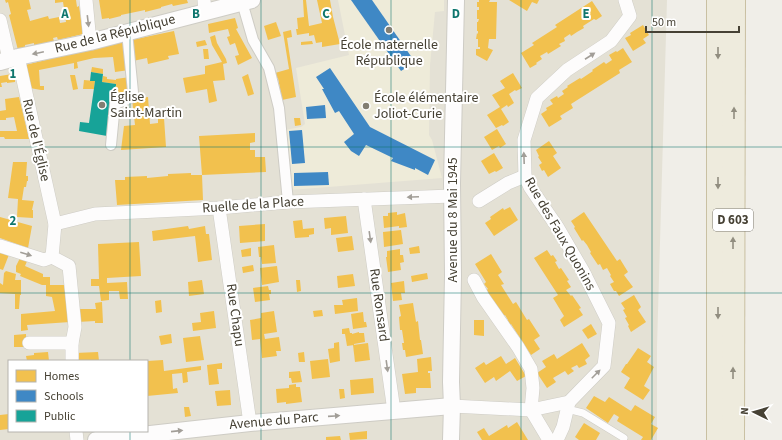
<svg xmlns="http://www.w3.org/2000/svg" width="782" height="440" font-family="'Source Sans 3',sans-serif">
<style>
.residential{fill:#e4e1d5;fill-rule:evenodd}
.education{fill:#eeebd9}
.homes{fill:#f2c14e}
.schools{fill:#3f88c5}
.public{fill:#17a398}
.lines{fill:none;stroke-linecap:round;stroke-linejoin:round}
.service-casing{stroke:#ceccc5;stroke-width:8}
.pedestrian-casing{stroke:#ceccc5;stroke-width:12}
.minor-casing{stroke:#ceccc5;stroke-width:14}
.tertiary-casing{stroke:#ceccc5;stroke-width:18}
.trunk-casing{stroke:#c9c0a2;stroke-width:24}
.service{stroke:#fdfcfc;stroke-width:7}
.pedestrian{stroke:#fdfcfc;stroke-width:10}
.minor{stroke:#fdfcfc;stroke-width:13}
.tertiary{stroke:#fdfcfc;stroke-width:16}
.trunk{stroke:#eeebdd;stroke-width:22}
.oneway{fill:#a29e98}
.oneway2{fill:#928e80}
.grid{fill:none;stroke:#0f766e;stroke-width:1;stroke-opacity:0.55}
.poi-dot{fill:#827e73;stroke:#fff;stroke-width:1.5}
.labels{text-anchor:middle;dominant-baseline:central;stroke-width:4;stroke-linejoin:round;paint-order:stroke}
.shield{fill:#fff;stroke:#7e7a71;stroke-width:1}
.shield-label{font-size:13px;font-weight:bold;fill:#464134}
.street-label{font-size:14px;fill:#464134;stroke:#fff}
.poi-label{font-size:14px;fill:#464134;stroke:#fff;text-anchor:start}
.grid-label{font-size:13px;text-anchor:middle;font-weight:bold;fill:#0f766e;stroke:#fff;stroke-width:4;stroke-linejoin:round;paint-order:stroke}
</style>
<rect width="100%" height="100%" fill="#f0eee8"/>
<path class="residential" d="M0 0H667L657 347V440H0ZM9 361H147V431H9Z"/>
<path class="education" d="M338 0H444V11L435 12 430 65 429 135 432 140 442 178 290 190 285 130 301 127 305 124 296 68 349 55Z"/>
<g class="homes">
<path d="M5 0H29L31 9 27 10 30 21 48 16 49 19 59 17 60 23 66 22 63 2 55 3V0H76L77 7 79 6 83 34 58 40 57 37 53 38 54 41 34 46V43L25 45V48L18 50 9 15 11 14 8 2 6 3Z"/>
<path d="M99 0H187L188 3 173 6 172 4 161 7V8L145 12V10L121 15V16L109 19V18L102 19Z"/>
<path d="M303 0H306L309 26 322 23 317 0H330L333 17 340 44 322 47V42L316 43 314 35 309 36V33L297 35 296 29H298L297 18 304 17Z"/>
<path d="M479 0H490L489 2H497L496 39H489L488 48 493 50 487 61 476 55V49H480V47H478V39H476L477 33 478 34V31H477V22H478L479 19H477V10H479V7H477V2H479Z"/>
<path d="M509 0H539L537 4 532 2 527 11Z"/>
<path d="M592 1 602 16 596 20 594 19 583 26 584 28 577 32 571 36 570 34 564 38 565 41 559 44 561 46 548 54 547 52 540 56 542 59 536 63 537 64 530 68 521 53 534 45 532 43 557 27 555 25Z"/>
<path d="M235 18 238 28 236 29 252 58 238 65 235 56 239 55 235 43 230 45 227 37 230 36 228 29 209 33 208 24Z"/>
<path d="M276 22 281 36 268 40 264 26Z"/>
<path d="M643 25 649 35 643 39 646 43 633 51 625 38 631 35 630 33Z"/>
<path d="M291 30 292 37 287 38 296 97 282 100 278 78H276L275 73 289 69 283 32Z"/>
<path d="M174 31 179 54 168 56 169 59 148 64 147 58 133 61 131 40Z"/>
<path d="M215 35 217 43 226 59 227 63 223 64 225 80 213 81 217 101 209 103 207 89 186 93 183 78 205 74V66L222 62 212 45 210 37Z"/>
<path d="M205 40 207 45 197 47 196 42Z"/>
<path d="M126 41 129 70 115 72 113 57 94 58 77 62 78 68 74 69V63L39 70 40 86H44V90H41L30 88 25 65 103 46V45Z"/>
<path d="M312 41 313 44 301 45V42Z"/>
<path d="M623 48 632 62 619 70 620 73 571 104 573 108 560 116 562 119 549 127 541 114 547 110 546 108 553 104 550 100 557 96 558 98 564 94 562 91 568 87 567 86 580 78 581 79 593 71 592 70 604 62 606 64 612 60 609 55 616 51 617 52Z"/>
<path d="M203 49H208L209 59H204Z"/>
<path d="M92 67 103 69V74L91 72Z"/>
<path d="M513 73 522 88 516 91 515 90 509 94 514 103 508 107 507 105 501 109 509 122 503 126 502 125 496 128 487 115 500 107 492 95 505 88 500 81Z"/>
<path d="M12 74 15 76V82L7 83V82L1 83 2 87H0V76Z"/>
<path d="M248 74 254 94 248 96 242 77Z"/>
<path d="M70 75H75L78 89 73 90Z"/>
<path d="M103 76 107 77V79L116 80V79L130 77 131 92 117 94 116 84 102 82Z"/>
<path d="M84 80 95 81 94 89H83Z"/>
<path d="M19 97 29 139H5L4 137H0V131H17L14 117 6 118V120H0V111L6 110 5 99Z"/>
<path d="M148 97 150 124 158 123V118H164L166 147 121 150 124 126 135 125 132 99Z"/>
<path d="M294 118H300L301 125 295 126Z"/>
<path d="M497 129 506 144 500 148 499 146 492 150 484 137Z"/>
<path d="M255 133V142L250 143V150H255V157H265L266 172 202 175 203 200 117 205 115 180H125V177L147 176V178L168 176V174L191 173V175H202L199 136Z"/>
<path d="M549 141 557 153 553 156 561 168 548 177 544 170 542 171 539 165 542 163 538 157 539 156 536 150Z"/>
<path d="M494 153 503 168 496 172 495 171 489 174 481 161Z"/>
<path d="M13 162H27L26 176H28V181H27L26 187H24L22 200 34 201 32 210H33V218L17 217 18 199 8 198Z"/>
<path d="M510 207 518 220 494 236 485 223 491 219 490 217 503 208 504 210Z"/>
<path d="M397 212V215L405 213 407 227 399 228V226L384 228 383 216H388V213Z"/>
<path d="M584 212 617 261 620 259 628 272 624 275 633 287 619 296 616 291H614L610 284 614 282 610 276 611 275 607 268 603 270 600 264 598 265 590 253 591 252 587 245 583 240 582 241 574 228 575 227 571 221Z"/>
<path d="M346 216 348 233 331 235V228L325 229 324 218Z"/>
<path d="M0 217 32 226 28 248 0 238Z"/>
<path d="M302 220 303 229 314 228V234L309 235V237L295 238 293 221Z"/>
<path d="M265 224V241L240 243 239 226Z"/>
<path d="M188 226 189 229 205 226 206 234H209L212 260 198 262 195 236 153 241 152 231Z"/>
<path d="M401 230 403 244 384 247 383 232Z"/>
<path d="M352 236 354 250 338 252 336 238Z"/>
<path d="M139 242 141 276 107 278V283L127 282 128 299H120L119 291H109V300L101 301 99 286H91V279H99L98 244Z"/>
<path d="M274 245 276 263 262 264 261 257H259L258 247Z"/>
<path d="M419 246 420 253 410 254 409 248Z"/>
<path d="M251 248V256L242 257 241 250Z"/>
<path d="M2 249 10 252 3 270 0 269V254Z"/>
<path d="M400 249V255H403L404 262 400 263 401 270 388 272 386 257H387V251Z"/>
<path d="M547 250 551 256 553 255 557 261 555 262 559 269 561 268 569 280 567 281 571 287 566 290 571 296 572 295 581 308 579 309 583 315 564 327 560 320 564 316 553 298 558 295 534 258Z"/>
<path d="M491 254 502 272 498 275 504 284 501 285 513 304 516 302 527 320 529 319 540 336 534 340 540 349 531 355 511 324 508 326 505 322 508 320 505 315 503 316 485 291 488 289 484 284 486 282 475 264Z"/>
<path d="M21 256 28 259 25 266 43 274V277H50V285H64L69 307 70 322 27 325 28 330 21 331V314L55 311 52 297 46 296V285H42L20 276 21 274 16 272V266Z"/>
<path d="M253 265 254 271 243 273 242 267Z"/>
<path d="M277 266 279 282 262 285 260 268Z"/>
<path d="M6 271 16 274 15 280H21V295H20L19 309H15V294L0 293V283L3 285 4 273Z"/>
<path d="M427 273 428 279 412 282 411 276Z"/>
<path d="M353 274 355 286 338 288 337 276Z"/>
<path d="M202 280 204 294 189 296 188 282Z"/>
<path d="M296 280H300L301 291 297 292Z"/>
<path d="M404 281 405 293H401L402 300 393 301 391 283Z"/>
<path d="M268 286 269 290H271V294H269L270 300 255 302 253 288Z"/>
<path d="M634 295 641 307 638 310 646 322 631 332 628 326 629 325 625 318 627 317 623 310 625 309 621 303Z"/>
<path d="M357 298 358 311 335 314 334 305H343L342 300Z"/>
<path d="M161 300 162 312 156 313 155 301Z"/>
<path d="M102 302 103 323H95V321L77 322 78 309H96L95 303Z"/>
<path d="M413 303 416 322 418 321 420 340H421L423 354 406 357 405 350H403L402 343H404L402 330H400L399 317 401 316 399 305Z"/>
<path d="M322 310 323 316 314 317 313 311Z"/>
<path d="M214 311 216 328 193 331 192 323 201 322 200 313Z"/>
<path d="M274 311 277 332 264 334 265 339 279 337 281 351H276L277 356 262 358 260 339 252 340 250 320 261 318V313Z"/>
<path d="M363 312 364 322H366L367 327 353 329 351 314Z"/>
<path d="M474 320H484V336L474 335Z"/>
<path d="M591 324 597 334 588 339 582 330Z"/>
<path d="M349 328 350 333H352V334L359 332V333H364L365 342 354 344V345L347 346 345 334H342V329Z"/>
<path d="M26 334V347H14V335Z"/>
<path d="M171 334 172 343 161 345 159 336Z"/>
<path d="M200 336 204 360 186 362 183 338Z"/>
<path d="M339 342 340 361 330 363 328 349 334 348V343Z"/>
<path d="M368 343 370 360 355 362 353 345Z"/>
<path d="M582 343 590 356 585 360 587 364 579 368 577 365 571 368 574 371 568 375 565 371 553 378 556 382 547 388 537 373 546 367 542 361 554 354 557 359Z"/>
<path d="M638 348 651 356 647 362 654 367 644 386 650 390 643 400 624 388 630 378 621 372 626 364H627Z"/>
<path d="M48 352 49 361H27L26 356 34 355V353Z"/>
<path d="M98 352 99 361H75V353Z"/>
<path d="M304 352 305 362H299L298 353Z"/>
<path d="M501 356 506 364 515 358 526 376 517 381 510 371 496 381 494 377 485 383 475 368 484 362 486 365Z"/>
<path d="M431 357 432 371H428V373H430L431 388H416V393L405 394 402 374 418 372 417 359Z"/>
<path d="M328 359 330 377 312 379 310 361Z"/>
<path d="M163 360 164 371 201 366V370L187 372 188 382 183 383 182 373 172 374 173 389 177 388 178 393 147 396V361Z"/>
<path d="M222 363V369H217L219 384 209 385 207 365Z"/>
<path d="M300 371 302 382 292 383 291 378H289V372Z"/>
<path d="M373 378 374 393 351 395 350 380Z"/>
<path d="M296 384V387H300L302 402 286 404V402L277 403 276 389 289 388V385Z"/>
<path d="M339 389H344L345 398 340 399Z"/>
<path d="M230 390 231 405 217 406 215 391Z"/>
<path d="M594 396 605 402 609 397 631 411 635 405 655 417 651 424 658 428 651 440H641L643 437 617 421 619 417 614 414 608 423 586 408Z"/>
<path d="M184 407H189L191 416 185 417Z"/>
<path d="M9 414V429L0 430V415Z"/>
<path d="M517 422 528 440H482L477 432 484 428 489 436 507 425 508 428Z"/>
<path d="M584 423 600 433 596 440H579L575 437Z"/>
<path d="M367 431V439L350 440 349 433Z"/>
<path d="M340 436 341 440H326V437Z"/>
</g>
<g class="schools">
<path d="M351 0H372L415 62 401 71Z"/>
<path d="M330 68 370 127 435 160 428 175 415 168V170L391 161 393 158 366 145 359 156 351 151 344 142 354 134 339 111 335 113 322 89H324L316 77Z"/>
<path d="M325 105 326 118 307 119 306 107Z"/>
<path d="M302 130 305 163 292 164 289 131Z"/>
<path d="M328 172 329 185 294 186V173Z"/>
</g>
<path class="public" d="M91 72 103 74 102 82 116 84V86L115 87 107 136 79 131 80 122 89 123 95 81H90Z"/>
<g class="lines">
<defs>
<path id="service" d="M567 409 583 413 624 438"/>
<g id="pedestrian">
<path d="M242 2 253 40 269 68 279 108 288 202"/>
<path d="M111 145 115 104 131 98 133 92 127 32"/>
</g>
<g id="minor">
<path d="M86 0 90 42"/>
<path d="M204 0 205 12"/>
<path d="M0 20 9 59"/>
<path d="M18 57 55 224 52 257 69 266 75 327 72 343V361"/>
<path d="M364 199 394 411"/>
<path d="M479 201 508 183 525 176"/>
<path d="M219 208 250 423"/>
<path d="M55 224 95 214 219 208 288 202 452 196"/>
<path d="M0 246 44 260 52 257"/>
<path d="M474 280 483 297 518 347 531 369 533 388 531 410 549 440"/>
<path d="M29 343H72"/>
<path d="M452 406 531 410 569 402 604 366 609 323 583 271 558 228 530 187 525 176 524 140 537 98 567 70 611 41 630 16 625 0"/>
<path d="M76 431 77 440"/>
<path d="M557 440 563 427 569 402"/>
</g>
<g id="tertiary">
<path d="M0 62 18 57 90 42 252 0"/>
<path d="M96 440 250 423 452 406"/>
<path d="M451 440 452 406 451 382 453 276 452 183 456 0"/>
</g>
<g id="trunk">
<path d="M718 440V0"/>
<path d="M733 440 734 0"/>
</g>
</defs>
<use href="#service" class="service-casing"/>
<use href="#pedestrian" class="pedestrian-casing"/>
<use href="#minor" class="minor-casing"/>
<use href="#tertiary" class="tertiary-casing"/>
<use href="#trunk" class="trunk-casing"/>
<use href="#service" class="service"/>
<use href="#pedestrian" class="pedestrian"/>
<use href="#minor" class="minor"/>
<use href="#tertiary" class="tertiary"/>
<use href="#trunk" class="trunk"/>
</g>
<defs><path id="oneway-solid" d="M-6-.8H1V-3.2L6.5 0L1 3.2V.8H-6Z"/></defs>
<g class="oneway">
<use href="#oneway-solid" transform="translate(88 21) rotate(83)"/>
<use href="#oneway-solid" transform="translate(38 53) rotate(168)"/>
<use href="#oneway-solid" transform="translate(590 56) rotate(-33)"/>
<use href="#oneway-solid" transform="translate(524 158) rotate(-92)"/>
<use href="#oneway-solid" transform="translate(413 197) rotate(178)"/>
<use href="#oneway-solid" transform="translate(370 237) rotate(82)"/>
<use href="#oneway-solid" transform="translate(26 254) rotate(17)"/>
<use href="#oneway-solid" transform="translate(387 366) rotate(82)"/>
<use href="#oneway-solid" transform="translate(596 374) rotate(-45)"/>
<use href="#oneway-solid" transform="translate(334 416) rotate(-4)"/>
<use href="#oneway-solid" transform="translate(177 431) rotate(-6)"/>
</g>
<g class="oneway2">
<use href="#oneway-solid" transform="translate(718 53) rotate(90)"/>
<use href="#oneway-solid" transform="translate(734 113) rotate(-90)"/>
<use href="#oneway-solid" transform="translate(718 183) rotate(90)"/>
<use href="#oneway-solid" transform="translate(733 243) rotate(-90)"/>
<use href="#oneway-solid" transform="translate(718 313) rotate(90)"/>
<use href="#oneway-solid" transform="translate(733 373) rotate(-90)"/>
</g>
<path class="grid" d="M130 0V361M261 0V440M391 0V440M521 0V440M652 0V440M0 147H782M0 293H782M130 431V440"/>
<g class="poi-dot">
<circle cx="389" cy="30" r="4"/>
<circle cx="102" cy="105" r="4"/>
<circle cx="366" cy="106" r="4"/>
</g>
<g class="labels">
<rect class="shield" x="713" y="209" width="40" height="22" rx="3"/>
<g class="shield-label">
<text x="733" y="220">D 603</text>
</g>
<g class="street-label">
<text transform="translate(115 34) rotate(-14)">Rue de la République</text>
<text transform="translate(36 140) rotate(77)">Rue de l'Église</text>
<text transform="translate(253 205) rotate(-4)">Ruelle de la Place</text>
<text transform="translate(453 220) rotate(-90)">Avenue du 8 Mai 1945</text>
<text transform="translate(560 234) rotate(60)">Rue des Faux Quonins</text>
<text transform="translate(379 305) rotate(82)">Rue Ronsard</text>
<text transform="translate(235 315) rotate(82)">Rue Chapu</text>
<text transform="translate(274 421) rotate(-5)">Avenue du Parc</text>
</g>
<g class="poi-label">
<text x="389" y="45" text-anchor="middle">École maternelle<tspan x="389" dy="16">République</tspan></text>
<text x="110" y="97">Église<tspan x="110" dy="16">Saint-Martin</tspan></text>
<text x="374" y="98">École élémentaire<tspan x="374" dy="16">Joliot-Curie</tspan></text>
</g>
</g>
<g class="grid-label">
<text x="65" y="18">A</text>
<text x="196" y="18">B</text>
<text x="326" y="18">C</text>
<text x="456" y="18">D</text>
<text x="586" y="18">E</text>
<text x="13" y="78">1</text>
<text x="13" y="225">2</text>
</g>
<rect x="8" y="360" width="140" height="72" fill="#ffffff" stroke="#b5b3ae"/>
<rect x="16" y="370" width="20" height="12" fill="#f2c14e" stroke="#b5b3ae"/>
<text x="44" y="380" font-size="12" fill="#464134">Homes</text>
<rect x="16" y="390" width="20" height="12" fill="#3f88c5" stroke="#b5b3ae"/>
<text x="44" y="400" font-size="12" fill="#464134">Schools</text>
<rect x="16" y="410" width="20" height="12" fill="#17a398" stroke="#b5b3ae"/>
<text x="44" y="420" font-size="12" fill="#464134">Public</text>
<g transform="translate(754 412) rotate(275)" stroke="#ffffff" stroke-width="3" paint-order="stroke">
<path d="M0-3L7 15L0 10L-7 15Z" fill="#464134"/>
<text y="-6" font-size="11" font-weight="bold" text-anchor="middle" fill="#464134">N</text>
</g>
<path d="M646 26v6h93v-6" fill="none" stroke="#464134" stroke-width="2"/>
<text x="652" y="26" font-size="12" fill="#464134" stroke="#ffffff" stroke-width="3" paint-order="stroke">50 m</text>
</svg>
